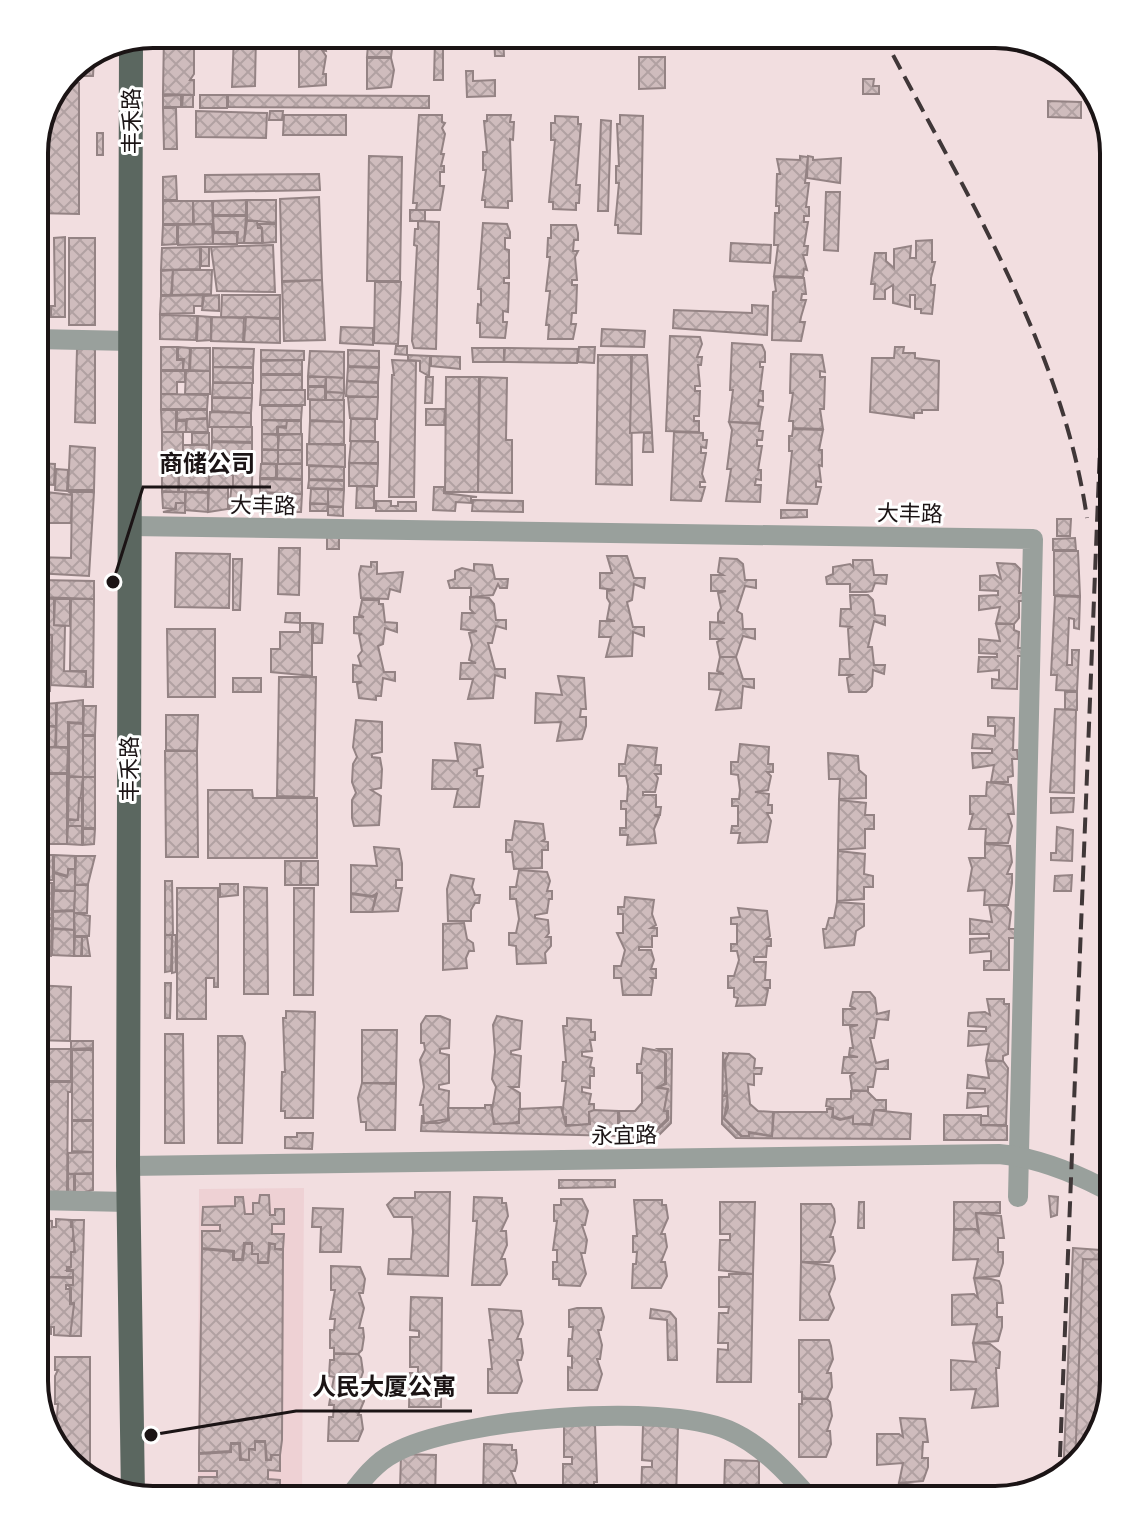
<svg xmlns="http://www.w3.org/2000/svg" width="1148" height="1534" font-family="'Archivo Narrow','Noto Sans SC',sans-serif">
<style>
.built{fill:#eed1d4}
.building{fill:url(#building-cross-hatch);stroke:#948384;stroke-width:2}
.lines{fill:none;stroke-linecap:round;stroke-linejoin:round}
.minor{stroke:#99a09c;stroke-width:20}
.major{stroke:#5b6760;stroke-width:24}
.rail{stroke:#403738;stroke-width:4;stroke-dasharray:16 8;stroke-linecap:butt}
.labels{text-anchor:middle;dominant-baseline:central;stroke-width:6;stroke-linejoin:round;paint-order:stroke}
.street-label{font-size:22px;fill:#1b1415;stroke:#fff}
.rim{fill:none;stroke:#1b1415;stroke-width:4}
.leader{fill:none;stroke:#1b1415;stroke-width:3}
.callout-dot{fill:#1b1415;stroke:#fff;stroke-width:3}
.callout-label{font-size:24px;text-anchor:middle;font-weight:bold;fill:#1b1415;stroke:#fff;stroke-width:6;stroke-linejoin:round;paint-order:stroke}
</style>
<defs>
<pattern id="building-cross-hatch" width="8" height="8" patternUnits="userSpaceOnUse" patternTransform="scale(2)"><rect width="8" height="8" fill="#cfbcbd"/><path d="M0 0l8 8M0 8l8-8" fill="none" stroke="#b1a1a2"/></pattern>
</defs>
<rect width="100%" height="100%" fill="#f2dee0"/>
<path class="built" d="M304 1188 302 1500H198L199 1189Z"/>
<g class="building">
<path d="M164 34H194L191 48H194V74L190 80H194V95L163 94Z"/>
<path d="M234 34H256L255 86 232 87Z"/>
<path d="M299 34H326L323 35 326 51 322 50 326 56 323 74H326V85L299 87Z"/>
<path d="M369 34H394L391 57H367Z"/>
<path d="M503 35 504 56H495L494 36Z"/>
<path d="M435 39H443V80H434Z"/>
<path d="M639 57H665V88L639 89Z"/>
<path d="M94 58 93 76H68L74 64Z"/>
<path d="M367 58H391L394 70 391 87 367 89Z"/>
<path d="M466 71H473V81L495 80V96L467 97Z"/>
<path d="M863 79H874L873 86H879V94H863Z"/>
<path d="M65 83H79V214L35 213V204H42V129Z"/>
<path d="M181 95V107H163V96Z"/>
<path d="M183 95H193V107H182Z"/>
<rect x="200" y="95" width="27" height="13"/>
<path d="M228 95 429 96V108L228 107Z"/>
<path d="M1048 101 1081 102V118L1048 117Z"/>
<path d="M163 108H176L177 149H164Z"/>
<path d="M196 111 267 113 266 138 196 137Z"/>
<path d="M270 111H283L282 120H269Z"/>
<path d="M284 115H346V135H283Z"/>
<path d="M419 115H442V122L445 123 442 128 445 134 441 154H444L441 166H444V172H440V186H444L440 210H416L417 203H413Z"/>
<path d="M487 115H511L510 122H514L513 140 510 139 512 201H508V208L485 207V200H482L486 170H483V152H487L484 121H487Z"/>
<path d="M620 115 643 116 641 234 618 233V225H615L619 183H616V166H619L617 124H620Z"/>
<path d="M555 116 578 117V124H581L576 185H580L579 203H576V210L553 209V202H549L555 140H551V123H555Z"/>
<path d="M601 120 611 121 608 211H598Z"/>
<rect x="97" y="133" width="6" height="22"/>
<path d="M369 156 402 157 400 281H367Z"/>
<path d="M800 156 808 157 805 183H809L806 207H809V216H804V222H808L804 246H808L807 255H803L807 270 804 269 803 277 774 276 778 245H774L775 213H779V206H776L777 174H780L777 159 800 160Z"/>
<path d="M808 156 813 157V160L841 158 840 183 807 178Z"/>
<path d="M319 174 320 190 205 192V175Z"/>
<path d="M176 176 177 200H163V177Z"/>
<path d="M826 192H840L838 251 824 250Z"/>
<path d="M319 197 322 280 282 281 280 199Z"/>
<path d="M246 200V215H213V201Z"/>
<path d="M247 200H276V223L247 220Z"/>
<rect x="163" y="201" width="30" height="23"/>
<path d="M193 201H212L213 224H194Z"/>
<rect x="410" y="210" width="15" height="11"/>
<path d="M213 216H246L244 243H237L238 232H214Z"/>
<path d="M247 221H257L258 228H262V243H244Z"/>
<path d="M418 221 439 222 436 349 414 348 412 341 417 246 414 245 415 229H418Z"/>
<path d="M483 223 507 224 510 232V238H505V249L509 250V278H504V283H509L508 312 503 311V322H507L505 338 480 337V323H477L478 304 481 305V289H478Z"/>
<path d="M212 224 213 244 178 245V225Z"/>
<path d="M258 224H276V242L263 243 262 228Z"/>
<path d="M163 225H177V244L162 245Z"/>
<path d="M551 225H576L578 233V240H574L573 251H578L575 257 577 280H572V285H577L576 313H572L571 324H576L573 339H548L549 325H546L550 291H546L550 257H547L548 238H551Z"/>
<rect x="213" y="233" width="24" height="11"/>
<path d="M65 237V317H51V306H55L54 238Z"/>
<rect x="69" y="238" width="26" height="87"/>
<path d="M932 240V262H935L931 278V285H935L932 314 921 313V309H915V295H910V307L893 303V285L885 290V299H874L875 284H871L875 253H886V261L894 268V249L911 246 910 258H916V241Z"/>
<path d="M731 243 771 245 770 263 730 261Z"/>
<path d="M273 245 275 292 217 291 211 247Z"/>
<path d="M200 247V269L161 270 162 248Z"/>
<rect x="201" y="247" width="8" height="19"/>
<path d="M173 270 171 295H161V271Z"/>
<path d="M173 270H212L211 294 172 295Z"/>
<path d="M774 277 804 278 806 294H802L801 300H806L801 317 800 322H805L801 341 772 340 773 292 776 291Z"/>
<path d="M322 280 325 340 284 341 282 282Z"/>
<path d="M375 282H401L398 344 374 343Z"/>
<path d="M203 295 202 306H194V313L160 314 161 296Z"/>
<path d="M219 295V311L202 310 204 296Z"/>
<path d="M222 295H280V318L221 317Z"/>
<path d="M752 305 768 306 767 335 673 328 674 310 752 313Z"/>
<path d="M160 315 197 316 196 340 160 339Z"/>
<path d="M198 316 211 317V340L197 341Z"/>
<path d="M212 317 244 318 243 342 211 341Z"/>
<path d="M246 317 280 319V343L244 342Z"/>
<path d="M341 327 373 328V345L340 343Z"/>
<path d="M602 329 645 331 644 347 601 346Z"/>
<path d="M670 336 700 337 702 344 697 357H702L701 365H698L700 386H695V391H700L699 416H694V421H699V432L666 431Z"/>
<path d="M732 343 762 345 765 352V362H760V367H763L760 391H763V401L759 400 758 406 763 407 760 423 729 422 733 390H730Z"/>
<path d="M396 346H407V355L395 354Z"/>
<path d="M161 347H177V360H183V370H161Z"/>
<path d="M178 347 190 348 189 370H183L184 359H178Z"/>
<path d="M579 347H595L594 363 578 362Z"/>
<path d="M895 347H904L903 353H915V358L939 361 938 410H922V413H914V418L870 412 872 358H894Z"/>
<path d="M191 348H210V371L190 370Z"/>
<path d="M213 348 254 349 253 367H213Z"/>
<path d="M472 348H504V362H473Z"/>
<path d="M505 348 578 349 577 363 504 362Z"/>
<path d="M77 349H95V423L75 422Z"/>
<path d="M261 350 304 351V360H261Z"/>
<path d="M348 350 379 351V367L348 366Z"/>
<path d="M310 351 344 352V378L308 376Z"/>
<path d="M791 354 822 355 825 372 820 371V377H825L824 409H820L823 429 793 428V421H789L793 393H790Z"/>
<path d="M408 355 430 356 429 376 420 371V361L408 360Z"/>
<path d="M598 355H631L632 485 596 484Z"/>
<path d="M632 355H647L652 432 630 433Z"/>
<path d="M431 356 460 357V369L431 366Z"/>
<path d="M302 360V374H261V361Z"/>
<path d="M392 360 416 361 414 497H389L392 375H394Z"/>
<path d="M213 367 253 368V383L213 382Z"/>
<path d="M348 367 379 368 378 382 347 381Z"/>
<path d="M161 371H185V382H177V394H161Z"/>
<path d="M186 371H210V394H185Z"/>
<rect x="261" y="375" width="41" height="15"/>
<path d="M308 377H326L325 386H308Z"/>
<path d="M326 377 344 378V393L326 392Z"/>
<path d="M426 377H433L432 403H425Z"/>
<path d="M446 377H479L478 492H445Z"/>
<path d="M480 377 507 378 506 440H512V493L478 492Z"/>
<path d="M347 381 378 383V397L346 396Z"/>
<path d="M213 383H252V398L212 397Z"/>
<path d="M308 387H325V400L308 399Z"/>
<path d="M261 390H305V405H260Z"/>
<path d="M326 392 344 393 343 400H326Z"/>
<path d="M161 394 208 395 207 409H161Z"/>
<path d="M348 397H378L377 419 350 418Z"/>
<path d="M212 398H252L251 413 212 411Z"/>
<path d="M310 400H344V422L310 420Z"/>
<path d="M262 406H302L301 420H262Z"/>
<path d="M426 409H445L444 425H426Z"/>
<path d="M161 410H176V432H162Z"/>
<path d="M177 410H207V418L177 420Z"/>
<path d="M210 412 251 413V427H209Z"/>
<path d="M187 419H207L208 432H186Z"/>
<path d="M351 419H375V441H350Z"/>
<path d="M262 420 287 421V426L277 427V434H262Z"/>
<path d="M177 421H186V432H176Z"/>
<path d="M287 421H301V434H278V427L286 428Z"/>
<path d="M310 421 344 422V444H309Z"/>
<path d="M729 422 760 424 759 431H763L762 440H757V446H762L758 470H761V480L756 479 755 485H761L760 502 726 501 731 469H727L732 430Z"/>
<path d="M212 427H252V442L212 441Z"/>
<path d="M793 429 823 430 819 450H822V466L819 465 821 482 816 481V487H821L817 504 787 503 792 451H789V436H792Z"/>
<rect x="162" y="432" width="21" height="23"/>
<path d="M674 432 703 433V440H707L706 448 701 447V453H706L702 474 705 482H700V487H705L701 501 671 500Z"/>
<path d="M192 433H209V445L192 444Z"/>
<path d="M644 433H652L653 452H643Z"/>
<path d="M262 434 278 435V450L262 449Z"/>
<path d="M302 434V450H278L279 435Z"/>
<path d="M351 441 378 442V463H349Z"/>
<path d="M212 442 252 443V456L211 455Z"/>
<path d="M307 444 345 445V467L307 465Z"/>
<rect x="183" y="445" width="26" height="10"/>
<path d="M70 446 95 448 94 490H68Z"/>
<path d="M262 450H278V464L262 463Z"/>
<path d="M278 450H302V463L278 464Z"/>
<path d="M162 455 209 456V474L162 473Z"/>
<path d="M209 455 235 456V474L209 473Z"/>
<path d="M235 456H253L251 511 229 509Z"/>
<path d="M34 463 55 464 54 485 34 484Z"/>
<path d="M349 463 378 464 377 486H349Z"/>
<path d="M261 464H276V478H260Z"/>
<path d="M277 464H302V479L277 478Z"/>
<path d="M309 466 344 467V480L309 479Z"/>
<path d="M56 469 68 470 67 491 55 490Z"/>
<path d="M162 473 179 474 178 492 162 491Z"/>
<path d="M209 473 233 475V487H209Z"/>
<path d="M179 474 209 475 208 492H179Z"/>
<path d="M260 479 302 480V494L260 492Z"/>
<path d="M309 480 344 481V489L308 488Z"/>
<path d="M357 486 374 487V508H356Z"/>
<path d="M209 487 228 488V509L208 512Z"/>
<path d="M434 487H444V493L477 497H471V503L456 502 455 511 433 510Z"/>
<path d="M311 489H328V504L310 503Z"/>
<path d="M328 489 344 490 343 507 328 506Z"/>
<path d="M37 491 72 495 71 523H36Z"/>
<path d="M69 492H94L89 576 35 573V557L71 558 72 494Z"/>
<path d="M162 492H185V503H176L175 509 163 508Z"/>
<path d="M186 492 208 493V512L185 510Z"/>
<path d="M260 493 302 494 301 512H260Z"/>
<path d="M473 500 523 501V512L472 511Z"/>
<path d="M376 501H391V506H398V502H416V511H376Z"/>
<path d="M176 503H185V513L163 512 176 509Z"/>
<path d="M310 504H328L327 511H310Z"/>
<path d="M328 507H343V516L328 515Z"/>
<path d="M781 510H807V517L781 518Z"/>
<path d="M1057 519H1071L1070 536H1057Z"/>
<rect x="327" y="535" width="12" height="14"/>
<path d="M1075 538 1076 550H1053V539Z"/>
<path d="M279 548H300L299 595 278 594Z"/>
<path d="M1054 551H1078L1080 596 1054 595Z"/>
<path d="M176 553 230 554 229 608 175 607Z"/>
<path d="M607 556H627L634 578H645L644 588 634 584 632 600 627 602 633 627H644V636L633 632 632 656 606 657 611 637H599L600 621H615L607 619 610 603 607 598V591L615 590 600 588V573H612Z"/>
<path d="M720 558 737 559 743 564 745 580H756V588L745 586 737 611 742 614 743 629H755V639L743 636 736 657H720L717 642 722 639H710V622L725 623 718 621V613L721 608 718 593 726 591H711V575H723L718 572Z"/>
<path d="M233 559H242L240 610H233Z"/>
<path d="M853 560H872L874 575H887L886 584 875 583 872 591 866 592H850V584H827L826 577 833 574V567L850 564 853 567Z"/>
<path d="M371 562H377V574L403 572 400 592 390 589 388 599 361 598 359 574 361 566 371 567Z"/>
<path d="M997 563 1015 564 1020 569 1019 593H1024L1023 601H1019V618L1014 624 996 623 1000 607 979 610V596L998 595V591L980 590V576L995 575 1001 579Z"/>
<path d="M474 564 492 565 495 579H508L507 588H500L498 584 493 595 471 597V588H450L448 581 455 579V571L462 568 474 571Z"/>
<path d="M34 578H38L35 632H34Z"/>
<path d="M39 580 94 581V599L38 597Z"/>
<path d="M850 595H868L873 600 875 615 885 616V625L874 621 868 647H872L874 665H885L884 674 873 670 872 686 866 692H849L847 678 852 675H839L840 659H850L848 629 851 627 840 626 841 609H851Z"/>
<path d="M1055 596 1080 597 1079 629 1074 628V619L1069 618 1067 665H1072V650H1079L1077 691 1056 690 1057 675H1051Z"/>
<path d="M470 597 489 598 494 604 496 620H506V629L496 626 492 643H488L495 669H505V678L495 675 493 698 468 699 473 679H460L461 663H476L469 660 472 645 469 633 477 631 461 629 462 613H474L470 609Z"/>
<path d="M38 598 54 599V625L65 626 64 671 86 672 85 687 51 685 52 635 37 634Z"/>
<path d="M55 599H70V626L54 625Z"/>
<path d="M71 599H94L93 687H86V671H70Z"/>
<path d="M362 600H379V604H383L385 622 397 623V632L385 628 383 644 378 646 384 672H395V681L383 678 381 696H376V700L359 698 357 684 362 682H353V665L361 666 358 656 362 651 359 635 362 634 354 633V617H364L359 615Z"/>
<path d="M286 613H300V623L285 622Z"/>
<path d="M300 623H312V676L271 672V649H280V632H300Z"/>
<path d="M313 623 323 624 322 643H313Z"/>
<path d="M996 624H1014V630L1019 632 1018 648H1023L1022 656H1018L1017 689 992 688V679L999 680V670L978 672 979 657H997V654L979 653V639L1000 641Z"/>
<path d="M167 629H215V697H168Z"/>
<path d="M37 634 52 635 50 691H36Z"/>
<path d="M720 657H736L743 679H754V688L743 686 741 708 716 710 721 690 709 689V673L724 674 717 671Z"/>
<path d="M558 676 584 678 586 709H581L580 717H586V726L582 739 557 741 561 722 535 723 536 693 562 695Z"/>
<path d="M279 677H316L314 797 277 796Z"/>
<rect x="233" y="678" width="28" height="14"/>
<path d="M1065 692H1077V710L1065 709Z"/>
<path d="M83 700V723L68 722V747H56L57 703Z"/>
<path d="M56 703V726H45V704Z"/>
<path d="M44 704V730L34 732V705Z"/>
<path d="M84 706H96L95 735H83Z"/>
<path d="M1055 709 1076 710 1074 793 1050 792Z"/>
<path d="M166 715H198L197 751 166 750Z"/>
<path d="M988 717 1014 718 1013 750H1017L1018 759H1012L1013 776 1008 777V782H991L994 765 973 768 972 753H992V749L972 748 973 734 995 736V726H988Z"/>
<path d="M356 720 382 722V752L372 754V757L380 758 382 769 381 788 371 790 381 796 379 825 354 826 352 818V800L356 793 352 782 353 764 357 757 353 747Z"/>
<path d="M69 723 83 724V777L69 776Z"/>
<path d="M45 726 56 727 55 747H44Z"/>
<path d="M36 731H44V755L34 754Z"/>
<rect x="83" y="736" width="12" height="41"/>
<path d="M455 743 480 745 483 767 473 770H477V776H483L479 807H454L458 789H432L433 760 458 761Z"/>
<path d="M740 744 769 747 768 764H773V772H767L771 776 768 790 755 792 769 794 768 805H772V813H767L771 821 767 842 738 843 740 833H731L732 826H738V806H732V799H739L740 790 738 775 731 774V762H738Z"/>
<path d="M628 745 657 748 655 765H661V774H655L658 778 655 792H643V795H656V807H661L660 815H654L659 817 654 829 656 843 627 845 628 835H620V828H626V809H621V801H627L628 786 626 776H619V764H625Z"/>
<path d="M44 747 68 748 67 773H44Z"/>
<path d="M165 751H197L198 857H166Z"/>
<path d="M828 753 858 756 859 770 866 776V798L839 799 840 779H829Z"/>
<path d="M34 755H44L43 781H34Z"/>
<rect x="44" y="774" width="23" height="70"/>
<path d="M69 777H83L78 820 68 819Z"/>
<rect x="83" y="777" width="12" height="51"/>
<path d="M987 782 1011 785 1014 814H1008L1012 826 1008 843H985L986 829H969L973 814H970V796H986Z"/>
<path d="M34 783H44L43 844H34Z"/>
<path d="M208 790H252L253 798H317V858H208Z"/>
<path d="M79 798H82V826H68V820H78Z"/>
<path d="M1051 798H1074L1073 812 1051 813Z"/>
<path d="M839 800 866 803 865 815H874V829H865V848L838 850Z"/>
<path d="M515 821 543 824 545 839 542 841 548 842V850H542V868L514 869 512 852H506V840H512Z"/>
<path d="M68 826H82V845L67 844Z"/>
<path d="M1057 827 1073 830 1072 861 1051 860V853H1056Z"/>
<path d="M83 829H95L94 844 83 845Z"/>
<path d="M985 844 1010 846 1012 862 1007 874H1012V883L1008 905H984L985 890 968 891 972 868 969 858H985Z"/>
<path d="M374 847 399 849 402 863V880H396V888H402L398 911 372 912 377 894 372 896 351 893V865L377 866Z"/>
<path d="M838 851 865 854 864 874 873 876V887H864V899L837 901Z"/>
<rect x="34" y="855" width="19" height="25"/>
<path d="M54 855 75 856V869H68V876L54 872Z"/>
<path d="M76 856H95L88 884 75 885Z"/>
<path d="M285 861H301L300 885H285Z"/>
<rect x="301" y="861" width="17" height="24"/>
<path d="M69 869H75V891L54 890V873L67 877Z"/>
<path d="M519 870 547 872 550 881 547 891H552V899H549L547 913 535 915V918L548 920 549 933 546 937H551V946L545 953 546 963 517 964 516 946 509 945V933H516L519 919 516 899H510V887H516Z"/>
<path d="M451 875 474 879 472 887 475 895H480L479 903H475L471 910V921H448L447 889Z"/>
<path d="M1072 875 1071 891H1054L1055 876Z"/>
<path d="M165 881H172L173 935H165Z"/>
<path d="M34 882 52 883V918H34Z"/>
<path d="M220 884H238V895L220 897Z"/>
<path d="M75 885H88L87 913H74Z"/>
<path d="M244 887 267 888 268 994H244Z"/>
<path d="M177 888H218V987H214V978H206V1019H177Z"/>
<path d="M294 888H314L313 995H294Z"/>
<path d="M54 891H75L74 910 53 911Z"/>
<path d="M351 894 373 897 376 894 372 912H351Z"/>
<path d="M625 897 654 900 652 914 656 925 651 928H657V936H652V947H639V950H651L654 960 651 969H656V978H651L653 980 651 995H623L621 978H614V966H621L625 950 617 933H623V914H618V907H624Z"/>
<path d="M837 902 864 904V926L856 931 854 945 825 948 823 929H826L829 918H834Z"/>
<path d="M989 905 1006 906 1011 912 1009 929H1015V938H1009V970H984V961H991V951L970 953V939L989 938V934H970V919L992 922Z"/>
<path d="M738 908 767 911 770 936 766 939H771V946H767L766 957H754V962H766L765 980H770V988H765L768 990 765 1005 736 1006 738 998 734 997V988H728V976H734L739 960 737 951H731V944H737V924H731V918L740 917Z"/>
<path d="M74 911V930L53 928V912Z"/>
<path d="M74 913 90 916 89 936H75Z"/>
<path d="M34 918 52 919 51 956 34 955Z"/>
<path d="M464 923 467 939 473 943 474 951H469L466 958 467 968 443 970V924Z"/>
<path d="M53 929 74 930V956L52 955Z"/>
<path d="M165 935H172L171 971 165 972Z"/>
<path d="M172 935H176V972L172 973Z"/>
<path d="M75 937H82L81 956H74Z"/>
<path d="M82 937H87L90 956H82Z"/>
<path d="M165 983H171L170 1018H165Z"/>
<path d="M34 985 71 987 70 1041 34 1040Z"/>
<path d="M853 992H870L875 998 877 1014 889 1011 888 1020 877 1019 874 1038H870L876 1063 888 1060V1069H876L873 1087H868V1091L852 1090 850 1076 854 1073H842L844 1057H858L849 1055 850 1048H853L850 1027 858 1025H843V1009H856L850 1006Z"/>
<path d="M987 999H1004V1004H1009L1008 1054 1003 1056V1061L986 1060 989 1044 968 1046 969 1031H986V1027L968 1026V1022L969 1013 985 1012 990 1015Z"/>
<path d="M286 1011 315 1012 313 1118H285V1111H281L282 1072H285L283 1018H286Z"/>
<path d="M440 1016 450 1020 449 1048 440 1049V1053L449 1055V1083L439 1085V1089L449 1091 448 1119 424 1123 423 1105H420L424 1087 420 1060 425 1050 424 1043H421V1024L426 1016Z"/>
<path d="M497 1016 522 1021 520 1049 511 1051V1054L521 1056 519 1087H510L520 1093V1121L510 1124H495L491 1115 496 1087 492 1079 495 1052 493 1025Z"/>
<path d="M567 1018 591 1020V1032H595V1040H590L592 1051 582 1052V1056L592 1058 590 1067 594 1068V1076H590V1088L582 1087V1092L591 1094 589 1104H594V1112H589V1124L580 1125H566V1117H562L566 1081H562L563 1062H566L563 1026H567Z"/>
<path d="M362 1030H397L396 1083H362Z"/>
<path d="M165 1034H183L184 1143H165Z"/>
<path d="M218 1036H242L245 1043 242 1143H218Z"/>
<path d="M71 1041H93V1048L71 1049Z"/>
<path d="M643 1048 665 1052V1083L658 1088 668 1089 664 1111H667V1119L650 1136H642V1132L621 1135 619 1111H635L642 1103V1073H637V1064H641Z"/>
<rect x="34" y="1049" width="37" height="32"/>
<path d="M658 1049H672L671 1123 656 1138 627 1137 628 1132 650 1137 668 1120V1111H664L668 1089 658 1087 666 1084V1054Z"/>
<rect x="72" y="1050" width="21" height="70"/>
<path d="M723 1053 729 1054 724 1061 728 1087 724 1096H728L724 1119 741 1136 750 1133 772 1136 774 1112H827V1109H833L832 1117 840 1120 853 1117V1124L872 1125 874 1110 911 1114 910 1139 736 1138 722 1124Z"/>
<path d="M729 1053 749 1054 755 1059 754 1068H762L761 1074H754V1085L748 1084 750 1104 758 1111 773 1112 772 1136 749 1132V1136H742L724 1118 728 1108 725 1062Z"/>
<path d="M986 1061H1003L1008 1068 1006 1125H981V1116H988V1106L967 1108 968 1093H985V1089L967 1088 968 1075 989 1078Z"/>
<path d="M34 1082H72L71 1092H68L67 1194 34 1193Z"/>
<path d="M362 1083 396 1084 395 1130H366V1122H361L358 1098Z"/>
<path d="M851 1091H867L876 1100H886V1110H874L871 1124H853V1116L841 1119 833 1116V1108L826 1106 827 1099H851Z"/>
<path d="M485 1105H491L494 1124 519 1123V1109L561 1107 566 1126 590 1124 589 1112 594 1110 618 1111V1136L421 1131 422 1115 423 1123H439L449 1120 448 1108H485Z"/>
<path d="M944 1115H981V1125L1007 1126V1140H944Z"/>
<path d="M72 1121H93V1152L72 1151Z"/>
<path d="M297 1133H313L312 1149 285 1148V1137H297Z"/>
<path d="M93 1152V1173L68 1174V1153Z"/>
<rect x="68" y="1174" width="6" height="20"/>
<path d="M75 1174H93V1190L75 1195Z"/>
<path d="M559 1180H615V1187L559 1188Z"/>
<path d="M415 1192H450L448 1276 388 1274 389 1259H411L413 1232 412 1217H394L387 1205 394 1198H415Z"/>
<path d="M260 1195H269L270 1215H275V1209H284V1224H272V1234H284L283 1249H275V1244L269 1243 268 1262H258V1254H252V1243H244L242 1259H234V1251L202 1248V1231H220V1225H202L203 1207 235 1206V1197H243L245 1214H253V1203H259Z"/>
<path d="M1049 1196 1058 1197 1057 1215 1051 1217Z"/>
<path d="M474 1197 502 1198V1203H506L508 1216 501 1231H506L507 1245 501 1259H505L507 1274 500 1285H472L477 1221H473Z"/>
<path d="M561 1199H582L588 1211 585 1225H582L587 1240 585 1253H581L586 1274 580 1286 559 1285V1279H553V1262H557V1250H553L557 1221H554V1205H561Z"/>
<path d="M634 1200H662V1205H666L668 1218 661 1234H665L667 1247 661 1262H665L667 1276 661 1288H632L633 1264H636L637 1252H633V1236H637Z"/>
<path d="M720 1202H755L753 1274 719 1270 720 1240H730V1234H720Z"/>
<path d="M859 1202H864V1228H858Z"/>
<path d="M954 1202H1000V1213H976L978 1232 975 1229H954Z"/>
<path d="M801 1204H831L834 1209 835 1222 830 1237H833L835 1251 829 1262H801Z"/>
<path d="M313 1208 343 1209 341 1252H320L321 1227H312Z"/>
<path d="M976 1213 1001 1216 1004 1238H998V1252H1003V1263L999 1276 974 1278 978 1259 953 1260 954 1230 975 1229 979 1233Z"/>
<path d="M56 1219 71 1220V1227H75L72 1241H75L74 1252H71V1267H67V1271H73V1277H41L42 1263H34V1220L52 1221V1227H56Z"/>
<path d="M72 1220H84L81 1336H70L74 1303H71V1288L67 1285H73V1270H67L71 1267V1252H75Z"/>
<path d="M245 1244H252V1254H258V1263H268L270 1244H275V1249L283 1250 282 1440 280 1455H271V1460H267L265 1441H255V1449H249V1460L241 1459 240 1443H231L230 1451 199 1453 202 1249 233 1252V1260H243Z"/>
<path d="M1073 1248 1114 1251V1381L1098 1440 1063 1478Z"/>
<path d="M1083 1259 1114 1260V1381L1098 1440 1075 1465Z"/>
<path d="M801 1262 833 1266 835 1279 829 1294 834 1308 828 1320H800Z"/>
<path d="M331 1266 360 1267 365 1279 363 1293H359L364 1308 359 1328H363L364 1337 362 1350 358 1354 334 1353V1348H330V1330H334L335 1319H330L335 1290H331Z"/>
<path d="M729 1274H753L751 1382H717L718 1349 728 1350V1343H718L719 1313H728L729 1307H719V1277H729Z"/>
<path d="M42 1277 73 1278V1285H66V1289H70V1304H74L70 1336 54 1335V1327H51V1334L34 1333V1291H41Z"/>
<path d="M974 1278 991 1279 999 1281 1001 1286 1003 1303H997V1317H1002V1327L998 1341 973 1343 977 1324 952 1325V1295L974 1294 978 1298Z"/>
<path d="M411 1297 442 1298 441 1407H409L410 1373H418V1367H410V1337H419V1331L410 1330Z"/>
<path d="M577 1308H601L604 1317 601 1330H598L602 1345 600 1359H597L602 1374 597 1390H568V1367L572 1368V1356H568L569 1339H572L573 1327H569V1310Z"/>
<path d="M489 1309 521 1311 523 1324 517 1339H521L523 1353 521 1360H517L522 1381 517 1393H488V1369H492L489 1340H493Z"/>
<path d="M651 1309 670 1312 676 1319 677 1360H668L667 1320 650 1318Z"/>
<path d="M799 1340H829L831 1346 833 1359 827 1373H831L832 1387 827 1399 802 1398V1392H799Z"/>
<path d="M973 1343 990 1344 1000 1352 999 1368H996L998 1406 972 1408 976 1389 951 1390V1360L976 1362Z"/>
<path d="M334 1354H358L361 1358 363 1372 358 1387H362L364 1401 358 1415H361L363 1429 358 1441H328L329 1417H333L334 1405H329L334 1377 329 1376 330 1360H334Z"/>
<path d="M55 1357H90V1481L55 1447 58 1443 55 1437 58 1404H55V1376L58 1370H55Z"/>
<path d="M802 1399H827L830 1402 832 1416 827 1431H830L831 1444 826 1457H799V1404H802Z"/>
<path d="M900 1418 925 1419 928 1442H923L922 1458H928V1467L923 1481 899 1483 903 1463 877 1465V1434H899L903 1437Z"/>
<path d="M564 1424 595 1425 597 1482H594V1500H572V1494H563V1464H572V1457H564Z"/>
<path d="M643 1425 678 1426 676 1500H641L642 1467H652V1461L642 1460Z"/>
<path d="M255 1442H265L266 1460H271L272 1455H280V1471L268 1470V1479L280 1480V1496L271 1495V1490L266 1489 265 1500H249V1490L240 1489 239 1500 198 1494 199 1477H217V1471H199V1454L231 1452V1444H239L240 1460H249V1449L255 1450Z"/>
<path d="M484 1444 512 1445V1450H516L517 1463 515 1471H511L517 1486 515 1500H483Z"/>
<path d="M401 1454 436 1455 435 1500H400V1495H410V1489H400Z"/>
<path d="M725 1460 759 1461V1500H734V1495H724Z"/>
<path d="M899 1483 922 1486 927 1500H902Z"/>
</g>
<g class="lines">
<g class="minor">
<path d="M34 339 131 341"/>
<path d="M129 526 1033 539 1018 1197"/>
<path d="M128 1166 999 1154C1040 1158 1078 1174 1114 1194"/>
<path d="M34 1200 128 1202"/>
<path d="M347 1500C360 1483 374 1463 394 1453 457 1418 662 1402 728 1430 761 1444 788 1473 811 1500"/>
</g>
<path class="major" d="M131 42 128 1166 133 1496"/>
<g class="rail">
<path d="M882 34C962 188 1062 345 1087 518"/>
<path d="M1059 1481 1112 145"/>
</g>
</g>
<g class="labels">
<g class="street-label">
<text transform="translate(131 121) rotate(-90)">丰禾路</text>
<text transform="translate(263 505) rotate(1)">大丰路</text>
<text transform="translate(910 513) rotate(1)">大丰路</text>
<text transform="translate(129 769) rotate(-90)">丰禾路</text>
<text transform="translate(624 1135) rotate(-1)">永宜路</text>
</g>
</g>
<path d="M0 0H1148V1534H0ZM153 48H995A105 105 0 0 1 1100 153V1381A105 105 0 0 1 995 1486H153A105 105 0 0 1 48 1381V153A105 105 0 0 1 153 48Z" fill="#fff" fill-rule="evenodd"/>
<path class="rim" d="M153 48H995A105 105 0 0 1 1100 153V1381A105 105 0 0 1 995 1486H153A105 105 0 0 1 48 1381V153A105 105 0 0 1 153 48Z"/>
<path class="leader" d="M113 582L143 487H271M151 1435L296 1411H472"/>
<g class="callout-dot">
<circle cx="113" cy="582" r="8"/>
<circle cx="151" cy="1435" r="8"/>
</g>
<g class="callout-label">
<text x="207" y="472">商储公司</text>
<text x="384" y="1395">人民大厦公寓</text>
</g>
</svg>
